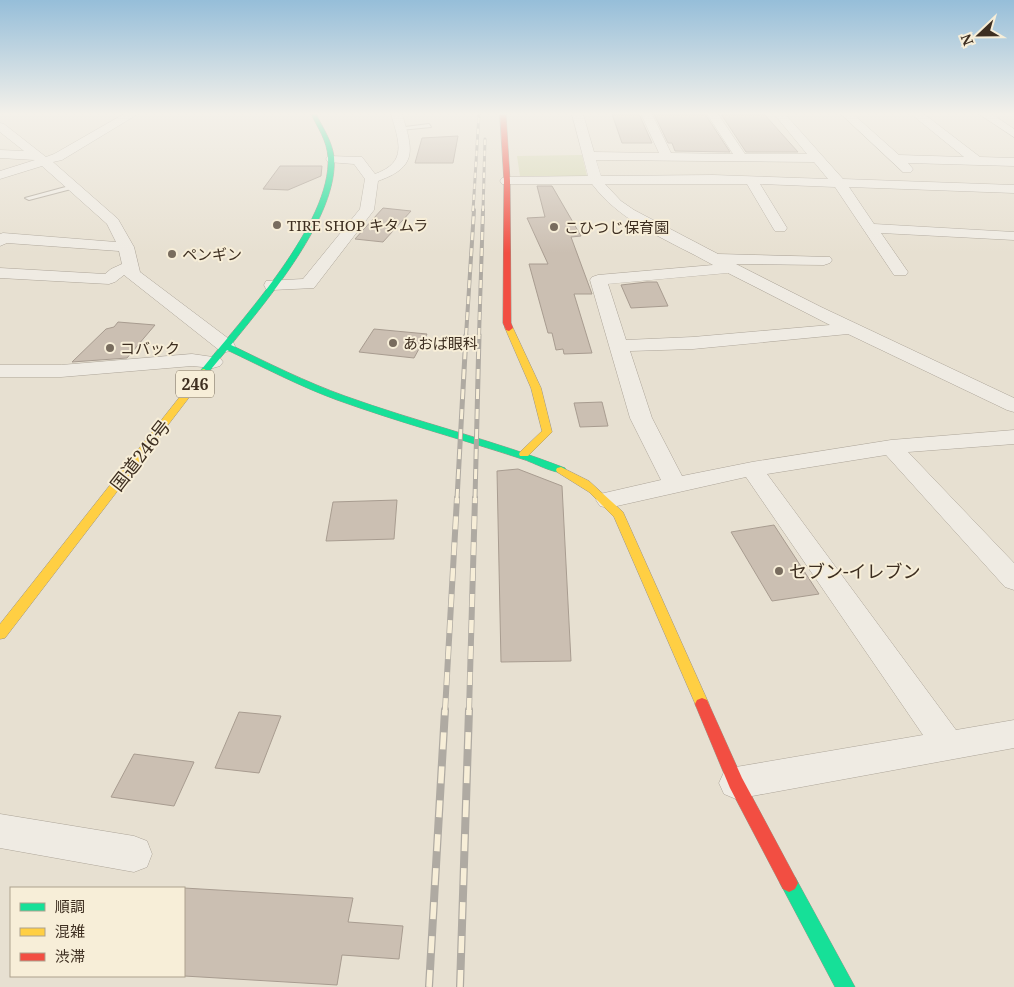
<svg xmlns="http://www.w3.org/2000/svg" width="1014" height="987" font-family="'Noto Serif','Noto Sans JP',serif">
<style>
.green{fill:#d6d7b3}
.building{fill:#cbbfb2;stroke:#a89c90}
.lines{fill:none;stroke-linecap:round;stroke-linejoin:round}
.lane-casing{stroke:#ada599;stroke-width:2}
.street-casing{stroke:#ada599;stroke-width:1}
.fast-casing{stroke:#9c958a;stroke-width:1}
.slow-casing{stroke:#9c958a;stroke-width:1}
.jam-casing{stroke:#9c958a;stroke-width:1}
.lane{fill:#efebe3;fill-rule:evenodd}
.street{fill:#efebe3;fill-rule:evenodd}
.fast{fill:#16e098;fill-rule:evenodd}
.slow{fill:#ffcf43;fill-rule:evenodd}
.jam{fill:#f24e42;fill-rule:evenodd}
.rail-far4-casing{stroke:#afaaa2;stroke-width:3}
.rail-far3-casing{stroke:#afaaa2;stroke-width:4}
.rail-far2-casing{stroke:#afaaa2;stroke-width:5}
.rail-far1-casing{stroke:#afaaa2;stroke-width:6}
.rail-casing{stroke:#afaaa2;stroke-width:8}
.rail-far4{stroke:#f7eed8;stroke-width:2;stroke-dasharray:5.5;stroke-linecap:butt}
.rail-far3{stroke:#f7eed8;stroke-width:2.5;stroke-dasharray:8;stroke-linecap:butt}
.rail-far2{stroke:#f7eed8;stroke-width:3;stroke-dasharray:10;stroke-linecap:butt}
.rail-far1{stroke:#f7eed8;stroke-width:4.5;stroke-dasharray:13;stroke-linecap:butt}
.rail{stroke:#f7eed8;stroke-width:5.5;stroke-dasharray:17;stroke-linecap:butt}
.poi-dot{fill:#786c5e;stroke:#f7eed8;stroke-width:2}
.labels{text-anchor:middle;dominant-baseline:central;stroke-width:4;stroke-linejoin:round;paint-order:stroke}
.far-poi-label{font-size:15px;fill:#3d2e20;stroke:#f7eed8;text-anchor:start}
.shield{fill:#f7eed8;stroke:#756857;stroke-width:1}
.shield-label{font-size:16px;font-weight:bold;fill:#3d2e20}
.street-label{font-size:18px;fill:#3d2e20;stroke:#f7eed8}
.poi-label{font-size:18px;fill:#3d2e20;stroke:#f7eed8;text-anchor:start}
</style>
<rect width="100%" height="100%" fill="#e7e0d1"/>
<path class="green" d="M582 155 587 176H520L517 156Z"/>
<g class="building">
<path d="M612 114H639L652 143H622Z"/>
<path d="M654 114H705L730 152 675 151 672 143H668Z"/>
<path d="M721 114H764L798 152H746Z"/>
<path d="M458 136 453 163H415L422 138Z"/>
<path d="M280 166H322L321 176 288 190 263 189Z"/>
<path d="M537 186H552L581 236 571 237 592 294H574L592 353 564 354 563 349 556 350 552 333H548L529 264H548L527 218 545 217Z"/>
<path d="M383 208 411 211 383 242 355 239Z"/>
<path d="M647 282H657L668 306 631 308 621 285Z"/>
<path d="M118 322 155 325 127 358 72 362 106 329 114 327Z"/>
<path d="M374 329 427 334 414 358 359 352Z"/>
<path d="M602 402 608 426 580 427 574 403Z"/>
<path d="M518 469 562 486 571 661 501 662 497 471Z"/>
<path d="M397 500 394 539 326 541 333 502Z"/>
<path d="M774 525 819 594 772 601 731 532Z"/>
<path d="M239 712 281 716 259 773 215 768Z"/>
<path d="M134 754 194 762 174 806 111 797Z"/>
<path d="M184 888 353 898 348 922 403 926 399 959 342 955 337 985 184 976Z"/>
</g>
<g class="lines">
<defs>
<g id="lane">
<path d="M429 124 431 127 400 130 397 128Z"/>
<path d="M73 185 77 187 75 188 29 200 25 198Z"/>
</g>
<g id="street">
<path d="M124 114H138L62 160 53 162 118 219 134 247 140 272 233 342 235 346 233 350 226 352 219 350 124 275 115 282 109 284 0 278V268L105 274 111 269 122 264 119 251 7 243 0 246V234L3 233 116 242 107 224 42 166 0 179V171L35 160 0 158V150L24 151 0 132V123L4 124 46 157 54 154Z"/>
<path d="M391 114H402C413 150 418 167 378 181L374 210 314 288 272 290 266 289 264 285 266 281 303 279 360 209 365 179 354 164 328 162 326 159 328 156 362 157 375 174C408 162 399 142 391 114Z"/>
<path d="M572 114H583L594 152 659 153 641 114H652L671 153 733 154 707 114H718L745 154H807L774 114H785L843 179 1014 185V193L849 187 874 224 1014 232V240L881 233 908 272 906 275H894L835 187 760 184 787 228 785 231H775L773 228 747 184H605L621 201 634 210 718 254 830 257 832 260 830 263 824 265 736 264 821 307 1014 398V412L1007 410 848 334 693 349 630 351 652 418 682 476 752 462 891 440 1014 430V444L908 452 1014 563V590L1005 587 886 455 767 474 956 730 1014 720V748L736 799 724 794 719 783 724 772 736 767 923 735 746 477 608 508 600 506 596 500 600 494 661 480 630 418 590 280 592 277 598 275 713 265C671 241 622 224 592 184H502L500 181 502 178 507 177 588 176ZM596 160 814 162 828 179 713 175 601 176ZM728 273 830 325 693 337 626 340 608 284Z"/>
<path d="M841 114H853L899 155 964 157 911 114H924L980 157 1014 158V166L908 163 913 169 911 172H903Z"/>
<path d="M979 114H992L1014 129V137Z"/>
<path d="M192 354 220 358 223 362 220 366 213 368 192 366 61 377H0V365H61Z"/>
<path d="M0 814 134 836 147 841 152 854 147 867 134 872 0 848Z"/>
</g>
<g id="fast">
<path d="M311 114H316C323 128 332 141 334 157 339 216 267 300 231 345 268 363 306 382 345 396 417 422 493 440 565 468L566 470 565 472C555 475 533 462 522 459 461 439 398 422 337 400 299 386 263 367 227 350L207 374H201V370C241 320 332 223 328 157 327 141 318 128 311 114Z"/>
<path d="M789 874 795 877 855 987H835L780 883 783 877Z"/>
</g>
<g id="slow">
<path d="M509 325 513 328 541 388 552 432 528 456H520L519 454 520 452 542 431 531 388 505 328Z"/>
<path d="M204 369 209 372 207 374 5 638 0 639V624L201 370Z"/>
<path d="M561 467 589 481 623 512 709 704 707 708 702 710 697 708 614 517 589 492 557 472 556 470 557 468Z"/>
</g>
<g id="jam">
<path d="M500 114H506L510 181 511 323 513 328 509 331 506 330 503 323 504 181Z"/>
<path d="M702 698 707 700 742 778 795 877 798 883 795 889 789 892 783 889 730 788 695 704 697 700Z"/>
</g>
</defs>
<use href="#lane" class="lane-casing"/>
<use href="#street" class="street-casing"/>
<use href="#fast" class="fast-casing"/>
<use href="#slow" class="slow-casing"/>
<use href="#jam" class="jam-casing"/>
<use href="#lane" class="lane"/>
<use href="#street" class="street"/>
<use href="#fast" class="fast"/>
<use href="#slow" class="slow"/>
<use href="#jam" class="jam"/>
<defs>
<g id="rail-far4">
<path d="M473 211 479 114"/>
<path d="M483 211 485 139"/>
</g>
<g id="rail-far3">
<path d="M466 336 474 210"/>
<path d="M479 336 483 210"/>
</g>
<g id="rail-far2">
<path d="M457 499 466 335"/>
<path d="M475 499 479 335"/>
</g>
<g id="rail-far1">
<path d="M445 711 457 498"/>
<path d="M469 711 475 498"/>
</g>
<g id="rail">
<path d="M429 987 445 710"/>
<path d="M460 987 469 710"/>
</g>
</defs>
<use href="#rail-far4" class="rail-far4-casing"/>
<use href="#rail-far3" class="rail-far3-casing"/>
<use href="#rail-far2" class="rail-far2-casing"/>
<use href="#rail-far1" class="rail-far1-casing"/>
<use href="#rail" class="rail-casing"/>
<use href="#rail-far4" class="rail-far4"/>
<use href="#rail-far3" class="rail-far3"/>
<use href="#rail-far2" class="rail-far2"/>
<use href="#rail-far1" class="rail-far1"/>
<use href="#rail" class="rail"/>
</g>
<linearGradient id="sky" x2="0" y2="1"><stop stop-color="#96bed9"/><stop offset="0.45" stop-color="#f4f1ea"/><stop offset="1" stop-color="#f4f1ea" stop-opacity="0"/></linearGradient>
<rect width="1014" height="253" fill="url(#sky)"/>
<g class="poi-dot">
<circle cx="277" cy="225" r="5"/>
<circle cx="554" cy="227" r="5"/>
<circle cx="172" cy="254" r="5"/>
<circle cx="393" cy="343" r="5"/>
<circle cx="110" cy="348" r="5"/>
<circle cx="779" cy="571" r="5"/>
</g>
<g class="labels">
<g class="far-poi-label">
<text x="287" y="225">TIRE SHOP キタムラ</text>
<text x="564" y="227">こひつじ保育園</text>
<text x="182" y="254">ペンギン</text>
<text x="403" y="343">あおば眼科</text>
<text x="120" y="348">コバック</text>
</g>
<rect class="shield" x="176" y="370.5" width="38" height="27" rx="4"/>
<g class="shield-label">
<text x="195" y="384">246</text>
</g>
<g class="street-label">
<text transform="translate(140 455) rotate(-52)">国道246号</text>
</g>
<g class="poi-label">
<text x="789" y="571">セブン-イレブン</text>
</g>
</g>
<rect x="10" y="887" width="175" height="90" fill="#f7eed8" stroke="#ada18e"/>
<rect x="20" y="903" width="25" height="8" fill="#16e098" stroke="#ada18e"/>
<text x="55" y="912" font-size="15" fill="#3d2e20">順調</text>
<rect x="20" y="928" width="25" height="8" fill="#ffcf43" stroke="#ada18e"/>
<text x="55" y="937" font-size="15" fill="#3d2e20">混雑</text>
<rect x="20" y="953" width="25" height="8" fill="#f24e42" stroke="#ada18e"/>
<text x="55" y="962" font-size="15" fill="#3d2e20">渋滞</text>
<g transform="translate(979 35) rotate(248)" stroke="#f7eed8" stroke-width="4" paint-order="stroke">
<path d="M0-4L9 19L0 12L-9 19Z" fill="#3d2e20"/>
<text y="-8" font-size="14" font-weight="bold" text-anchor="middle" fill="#3d2e20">N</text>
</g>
</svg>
